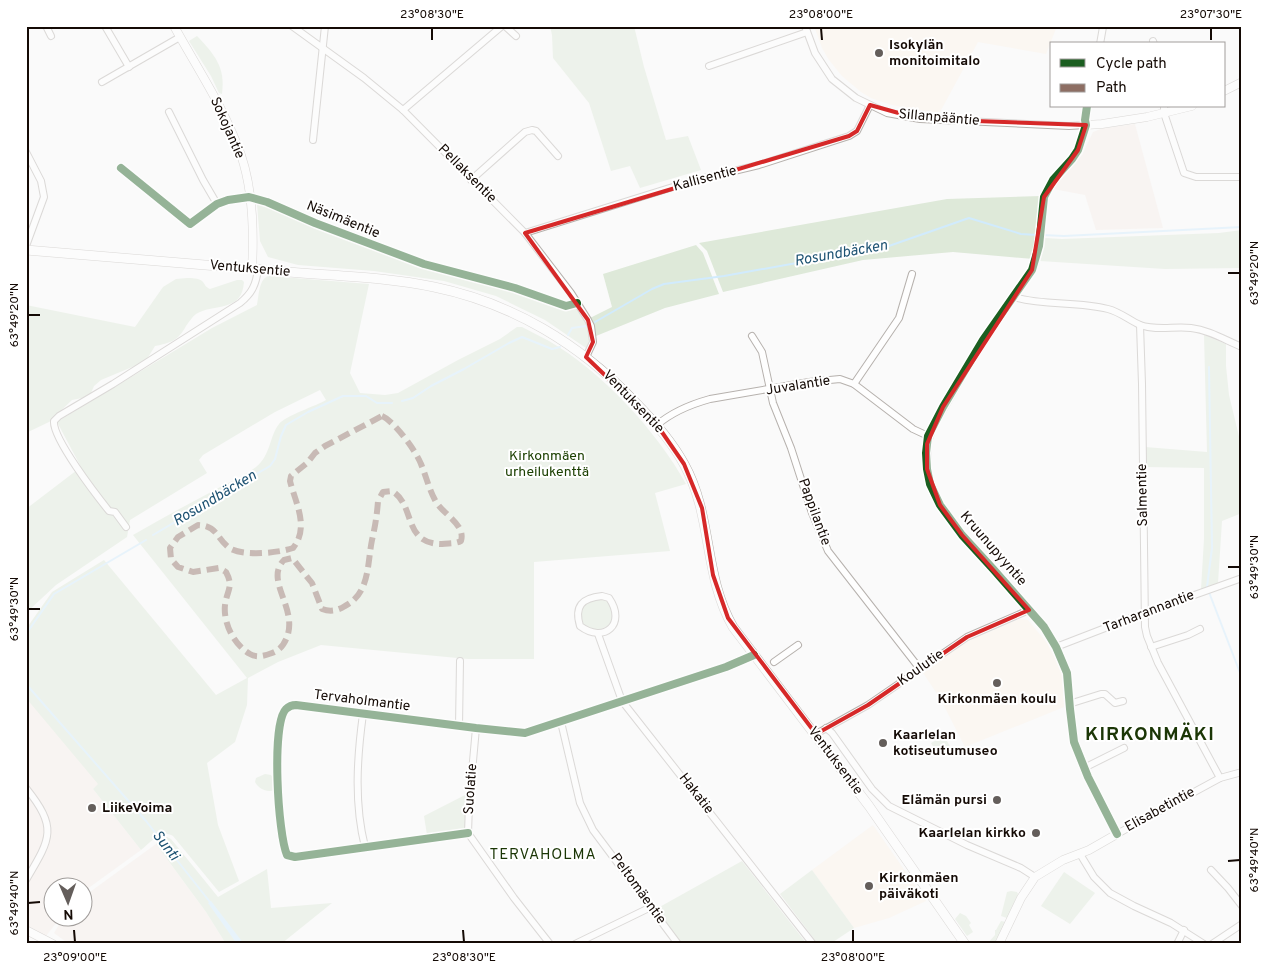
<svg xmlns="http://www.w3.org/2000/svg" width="1268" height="970" font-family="Overpass,sans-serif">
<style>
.built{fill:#f7eee9}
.education{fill:#fcf3e9}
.green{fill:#dee9d9}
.water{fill:#d1ebfd}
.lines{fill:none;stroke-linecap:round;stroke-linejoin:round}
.stream{stroke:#d1ebfd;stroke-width:2}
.minor-casing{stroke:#b6b1ad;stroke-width:8}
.tertiary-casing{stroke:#b6b1ad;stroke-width:9}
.secondary-casing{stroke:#b6b1ad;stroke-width:10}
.minor{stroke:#fefefe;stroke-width:6}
.tertiary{stroke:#fefefe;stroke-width:8}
.secondary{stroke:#fefefe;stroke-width:9}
.quiet{stroke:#8d6e63;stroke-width:6;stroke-dasharray:12 6;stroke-linecap:butt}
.cycleway-casing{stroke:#fff;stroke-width:11}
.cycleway{stroke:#1b5e20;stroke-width:8}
.marked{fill:none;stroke:#d62828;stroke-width:4;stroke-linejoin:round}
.ticks{fill:none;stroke:#140a05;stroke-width:2}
.poi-dot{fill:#645e5b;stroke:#fff;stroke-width:2}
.labels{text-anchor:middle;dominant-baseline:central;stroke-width:4;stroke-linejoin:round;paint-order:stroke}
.poi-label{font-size:14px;font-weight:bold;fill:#140a05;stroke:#fff;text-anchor:start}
.street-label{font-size:14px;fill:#140a05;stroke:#fff}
.park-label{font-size:14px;fill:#1c4002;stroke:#fff}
.water-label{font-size:15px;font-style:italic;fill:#1d5272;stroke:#fff}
.neighbourhood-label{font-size:15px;letter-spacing:1px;fill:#1b3606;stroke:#fff}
.district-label{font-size:19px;font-weight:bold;letter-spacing:1px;fill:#1b3606;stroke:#fff}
.neatline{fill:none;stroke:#140a05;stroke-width:2}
.ticks-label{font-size:12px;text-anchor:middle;fill:#140a05}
</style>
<rect width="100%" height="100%" fill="#fafafa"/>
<g class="built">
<path d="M1135 124 1163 228 1096 230 1085 195 1053 189 1057 180 1082 155 1093 132 1103 128Z"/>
<path d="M28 699 99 784 93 789 141 850 83 892 82 888H52V918H60L46 936 26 925V886L43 856 50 824 47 812 26 784V701Z"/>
<path d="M26 792 42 814 45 834 38 854 26 873Z"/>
<path d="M156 844 206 912 226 944H69L54 933 63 918H82L83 897Z"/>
</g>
<g class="education">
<path d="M814 26H1057L1046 54 978 42 940 112H928L892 105 871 98 861 92 842 76 829 60 822 48Z"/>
<path d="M1019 619 1028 620 1047 643 1056 660 1062 674 1064 707 965 747 940 698 923 673 964 643Z"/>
<path d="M873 825 926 901 889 918 854 928 812 870Z"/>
</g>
<g class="green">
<path d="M550 26H634L644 67 666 140 688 136 701 170 640 188 630 166 611 171 589 103 553 58 552 35Z"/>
<path d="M197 36C214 54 226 67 222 94L219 93 211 76 189 41Z"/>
<path d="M1041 196 1036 241 1033 259 953 252 863 260 723 292 707 251 699 243 947 199Z"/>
<path d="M257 204 280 210 314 226 423 267 514 291 566 308 577 305C585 319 595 333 586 348L545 320 496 296 444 281 374 271 298 265 268 257 260 241Z"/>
<path d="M1242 230V268L1165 269 1040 261 1045 238 1062 239 1219 233Z"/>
<path d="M696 245 703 253 719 294 665 308 596 336 590 318 612 307 603 274Z"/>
<path d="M269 276 369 284 350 373 360 393 385 395 398 393 458 360 500 339 517 327H522C531 332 540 336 549 341 601 371 657 431 686 484L655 493 670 551 534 562V659H468L321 645 278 662 248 678 247 705 235 742 207 763 218 825 239 881 219 892 173 836C161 829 151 842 141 850L93 789 98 784 26 698V629L52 592 104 560 216 695 247 678 133 535C159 520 186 505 213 491 227 483 243 477 256 467 271 455 269 437 279 424 285 416 316 406 326 400L320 390 275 412 203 455 199 460 207 473 130 520 127 537 56 585 26 613V509L81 467 57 422 212 328 257 305C259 295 259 278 269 276Z"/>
<path d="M187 278C192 278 198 278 202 281 205 284 205 287 210 289L237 280H242L244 282C242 313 214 303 196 314 192 317 189 322 186 326 178 341 170 343 155 346L147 359 137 365 101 380 94 386 91 393 82 398 72 400 49 422 26 433V305L135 327 163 287 176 279Z"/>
<path d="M1204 335 1226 344V366L1229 395 1242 449V513L1222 521 1218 583 1201 589 1204 539V468L1146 467 1145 447 1207 452Z"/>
<path d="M603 599C612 602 614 613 613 622 597 636 576 631 582 607L590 601Z"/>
<path d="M944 736 951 748 938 755 931 743Z"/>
<path d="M265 774 271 775 274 779V790C267 793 259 789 255 782L256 778Z"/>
<path d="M467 794 465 830 427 835 424 816Z"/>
<path d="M167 837 171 839 218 897 267 869 271 908 332 903 281 944H226L206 912 156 844 163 838Z"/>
<path d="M742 861 807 944H682L656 909Z"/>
<path d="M812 870 854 928 830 944H818L780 894Z"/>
<path d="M1064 872 1095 893 1070 924 1041 906Z"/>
<path d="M1011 891 1017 892 1018 894 1007 918 1001 916 1007 892Z"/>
<path d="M960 913 966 916 971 923 969 925 973 932 967 936 955 919Z"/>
<path d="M1001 921 1006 922 994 944H987L995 935V930H996Z"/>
</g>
<path class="water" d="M211 901 244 944H237L208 903Z"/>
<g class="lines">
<g class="stream">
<path d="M1042 235 1064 236 1242 227"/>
<path d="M595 322 652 289 664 284 724 276 886 247 969 218 1021 234 1037 235"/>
<path d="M568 335 572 328 586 326"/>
<path d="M1209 367 1212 548 1207 587 1242 678"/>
<path d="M402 401 413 398 431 386 464 369 509 343 522 337 552 349 560 347"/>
<path d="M153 535 270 466 275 459 281 436 286 425 308 412 343 396H366L377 403H392"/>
<path d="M26 634 54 594 146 540"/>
<path d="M26 684 146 821 210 902"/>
</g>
<defs>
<g id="minor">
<path d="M46 26 51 36"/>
<path d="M105 26 129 67"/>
<path d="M292 26 364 78 403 110 525 233 571 293 588 320 591 326 593 342 586 357"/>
<path d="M505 26 516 36"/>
<path d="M805 26 815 53 832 79 856 98 887 113 920 119 1069 126 1086 125 1085 120 1087 106"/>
<path d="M1153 41 1154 44"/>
<path d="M1100 44 1103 27"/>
<path d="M709 66 807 32"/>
<path d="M102 82 180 37"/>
<path d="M1164 106V113L1184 173 1196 177H1242"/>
<path d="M403 110 502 26"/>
<path d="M169 112 203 180 217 204"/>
<path d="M313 140 325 26"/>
<path d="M26 152 41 181 44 197 26 246"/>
<path d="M121 168 190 224 217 204 228 200 249 197 267 202 315 223 424 264 515 288 566 306 577 303"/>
<path d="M471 180 525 132 532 130 536 131 558 156"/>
<path d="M525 233 692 181 759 165 849 136 857 131 870 105"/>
<path d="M1014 297C1044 306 1077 301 1108 309 1120 312 1129 320 1140 325L1142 384 1145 627 1147 636 1158 663 1220 778"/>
<path d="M1140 325C1157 331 1174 326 1191 328 1209 330 1225 340 1242 347"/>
<path d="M752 336 762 352 773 403 791 448 812 513 828 551 920 669"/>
<path d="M854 384 899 318 912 274"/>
<path d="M657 425C672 412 692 404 710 399L809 382 840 379 854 384 913 429 928 436"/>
<path d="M126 527 115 512 109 511C97 496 52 438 54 421L59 416 113 384 240 303C252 293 256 285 258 269"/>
<path d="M602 596 609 598C627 624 604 644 580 626 574 606 582 598 602 596Z"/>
<path d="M598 634 622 701 813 944"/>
<path d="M1056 647 1144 613 1242 578"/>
<path d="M1151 647 1188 635 1200 629"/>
<path d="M774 662 798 645"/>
<path d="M1069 704 1101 694H1105L1115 703 1123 701"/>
<path d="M363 714C357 758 354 803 365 847"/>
<path d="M561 722 580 803 593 830 678 944"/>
<path d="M459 726 460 661"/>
<path d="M476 728 469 805 468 833 514 898 550 944"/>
<path d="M826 728 832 733 872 789 889 806 967 845 1021 868 1035 877"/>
<path d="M816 734 868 705 967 637 1029 610"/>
<path d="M1084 768 1124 748"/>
<path d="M26 788C58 828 51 838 26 880"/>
<path d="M468 833 295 857 287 855C278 835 271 724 286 709 289 706 292 705 296 705L476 728 525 733 726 667 754 655"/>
<path d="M1117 834 1220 778 1242 772"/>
<path d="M1080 854 1094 877 1110 893 1134 906 1171 923 1204 944"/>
<path d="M1211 870 1228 888 1242 906"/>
<path d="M575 944 651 907"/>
<path d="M1177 944 1184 930"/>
<path d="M1212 944 1242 924"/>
</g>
<g id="tertiary">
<path d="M174 26C197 68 225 109 241 155 253 190 254 232 252 269"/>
<path d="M1224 91 1242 82"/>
<path d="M26 930 53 944"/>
<path d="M999 944 1021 898 1035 877 1063 860 1089 850 1117 834 1088 777 1074 742 1070 709 1067 673 1056 647 1044 627 994 570 962 535 940 505 930 484 927 469V444L932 428 983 340 1032 270 1039 246 1044 197 1053 180 1072 159 1078 150 1086 125 1102 124 1147 117 1192 106"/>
</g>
<path id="secondary" d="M26 250C110 257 194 264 277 271 329 276 383 276 434 287 512 303 580 344 634 401 653 420 671 440 684 464 713 516 703 575 733 627L869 806 965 944"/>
</defs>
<use href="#minor" class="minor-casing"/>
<use href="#tertiary" class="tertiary-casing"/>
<use href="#secondary" class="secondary-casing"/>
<use href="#minor" class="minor"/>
<use href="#tertiary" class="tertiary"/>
<use href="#secondary" class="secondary"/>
<path class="quiet" d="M382 416C394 421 416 451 421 464 426 476 429 489 435 500 442 514 466 524 461 541 455 544 449 543 442 544 402 544 416 505 392 491L383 492 378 501C377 515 375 527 372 540 367 565 370 593 345 606 337 611 330 612 322 609L312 583 292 558 284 560C264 580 298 608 287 637 284 645 280 650 272 653 264 656 257 658 250 654 234 645 223 623 225 605 227 590 234 587 226 572L219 568 193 572 178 567 171 559 170 548 178 537 198 525C217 526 216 537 228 547 240 557 279 553 293 548 310 527 295 502 290 481L291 476 307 463 315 453 325 446Z"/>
<defs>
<g id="cycleway">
<path d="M1087 106 1085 120 1086 125 1078 150 1072 159 1053 180 1044 197 1039 246 1032 270 983 340 943 407 928 436 926 453 927 469 930 484 940 505 962 535 994 570 1044 627 1056 647 1067 673 1070 709 1074 742 1088 777 1117 834"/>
<path d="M121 168 190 224 217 204 228 200 249 197 267 202 315 223 424 264 515 288 566 306 577 303"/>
<path d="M468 833 295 857 287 855C278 835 271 724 286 709 289 706 292 705 296 705L476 728 525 733 726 667 754 655"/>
</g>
</defs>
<use href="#cycleway" class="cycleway-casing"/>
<use href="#cycleway" class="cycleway"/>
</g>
<path d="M0 0H1268V970H0ZM870 105 920 119 1086 125 1078 150 1044 197 1032 270 943 407 927 444V469L940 505 962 535 1029 610 967 637 868 705 816 734 728 618 713 575 702 508 684 464 657 425 586 357 593 342 588 320 525 233 849 136 857 131Z" fill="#fafafa" fill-opacity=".55" fill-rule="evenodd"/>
<path class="marked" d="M870 105 920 119 1086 125 1078 150 1044 197 1032 270 943 407 927 444V469L940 505 962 535 1029 610 967 637 868 705 816 734 728 618 713 575 702 508 684 464 657 425 586 357 593 342 588 320 525 233 849 136 857 131Z"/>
<path class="ticks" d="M432 28V40M821 28 822 40M1211 28V40M1228 273H1240M28 315H40M1228 567H1240M28 609H40M1228 861 1240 860M28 903 40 902M74 930 75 942M463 930 464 942M853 930V942"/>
<g class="poi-dot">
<circle cx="879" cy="53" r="5"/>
<circle cx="997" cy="683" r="5"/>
<circle cx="883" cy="743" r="5"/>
<circle cx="997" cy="800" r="5"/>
<circle cx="92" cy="808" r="5"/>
<circle cx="1036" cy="833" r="5"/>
<circle cx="869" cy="886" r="5"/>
</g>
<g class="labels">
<g class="poi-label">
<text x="889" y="45">Isokylän<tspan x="889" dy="16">monitoimitalo</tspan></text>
<text x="997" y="699" text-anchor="middle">Kirkonmäen koulu</text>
<text x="893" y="735">Kaarlelan<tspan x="893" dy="16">kotiseutumuseo</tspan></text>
<text x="987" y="800" text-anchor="end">Elämän pursi</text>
<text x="102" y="808">LiikeVoima</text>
<text x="1026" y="833" text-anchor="end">Kaarlelan kirkko</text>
<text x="879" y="878">Kirkonmäen<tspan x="879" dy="16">päiväkoti</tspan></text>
</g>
<g class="street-label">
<text transform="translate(939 118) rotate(5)">Sillanpääntie</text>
<text transform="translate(227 128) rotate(66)">Sokojantie</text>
<text transform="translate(467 174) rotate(45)">Pellaksentie</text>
<text transform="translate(705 179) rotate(-15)">Kallisentie</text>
<text transform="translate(343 220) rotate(22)">Näsimäentie</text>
<text transform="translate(250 269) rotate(5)">Ventuksentie</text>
<text transform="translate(798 386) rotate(-9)">Juvalantie</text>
<text transform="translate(633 402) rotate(46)">Ventuksentie</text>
<text transform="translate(1143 495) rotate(-91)">Salmentie</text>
<text transform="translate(814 512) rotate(70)">Pappilantie</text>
<text transform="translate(993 549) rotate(49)">Kruunupyyntie</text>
<text transform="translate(1149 612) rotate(-21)">Tarharannantie</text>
<text transform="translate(921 668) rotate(-35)">Koulutie</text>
<text transform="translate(362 701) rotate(7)">Tervaholmantie</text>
<text transform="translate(835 761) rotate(53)">Ventuksentie</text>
<text transform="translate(471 789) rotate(-86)">Suolatie</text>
<text transform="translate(696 794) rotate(52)">Hakatie</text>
<text transform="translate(1160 810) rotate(-29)">Elisabetintie</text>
<text transform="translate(638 889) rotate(54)">Peltomäentie</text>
</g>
<g class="park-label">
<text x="547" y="456">Kirkonmäen<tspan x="547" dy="16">urheilukenttä</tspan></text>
</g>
<g class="water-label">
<text transform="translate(841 254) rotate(-10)">Rosundbäcken</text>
<text transform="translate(215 499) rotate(-31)">Rosundbäcken</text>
<text transform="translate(165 846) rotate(52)">Sunti</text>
</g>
<g class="neighbourhood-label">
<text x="543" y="855">TERVAHOLMA</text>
</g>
<g class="district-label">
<text x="1150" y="735">KIRKONMÄKI</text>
</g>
</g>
<rect width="1268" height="970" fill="none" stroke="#ffffff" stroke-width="55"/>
<rect x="1050" y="42" width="175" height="65" fill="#ffffff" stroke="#a19d9b"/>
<rect x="1060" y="59" width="25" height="8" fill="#1b5e20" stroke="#a19d9b"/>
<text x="1096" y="68" font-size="15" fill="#140a05">Cycle path</text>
<rect x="1060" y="84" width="25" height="8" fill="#8d6e63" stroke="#a19d9b"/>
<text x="1096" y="92" font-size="15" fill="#140a05">Path</text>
<g transform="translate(68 902) rotate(178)"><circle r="24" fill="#ffffff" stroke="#a19d9b"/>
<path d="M0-4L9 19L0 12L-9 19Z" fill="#645e5b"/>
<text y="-8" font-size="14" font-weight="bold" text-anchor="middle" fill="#140a05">N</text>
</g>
<rect x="28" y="28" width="1212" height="914" class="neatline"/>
<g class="ticks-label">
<text x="432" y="18">23°08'30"E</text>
<text x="821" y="18">23°08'00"E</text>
<text x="1211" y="18">23°07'30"E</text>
<text transform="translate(1254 273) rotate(-90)" y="4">63°49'20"N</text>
<text transform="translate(14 315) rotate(-90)" y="4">63°49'20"N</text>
<text transform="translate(1254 567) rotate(-90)" y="4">63°49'30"N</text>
<text transform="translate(14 609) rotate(-90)" y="4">63°49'30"N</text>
<text transform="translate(1254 860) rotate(-90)" y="4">63°49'40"N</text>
<text transform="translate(14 903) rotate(-90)" y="4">63°49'40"N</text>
<text x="75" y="961">23°09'00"E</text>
<text x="464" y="961">23°08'30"E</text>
<text x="853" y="961">23°08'00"E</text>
</g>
</svg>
